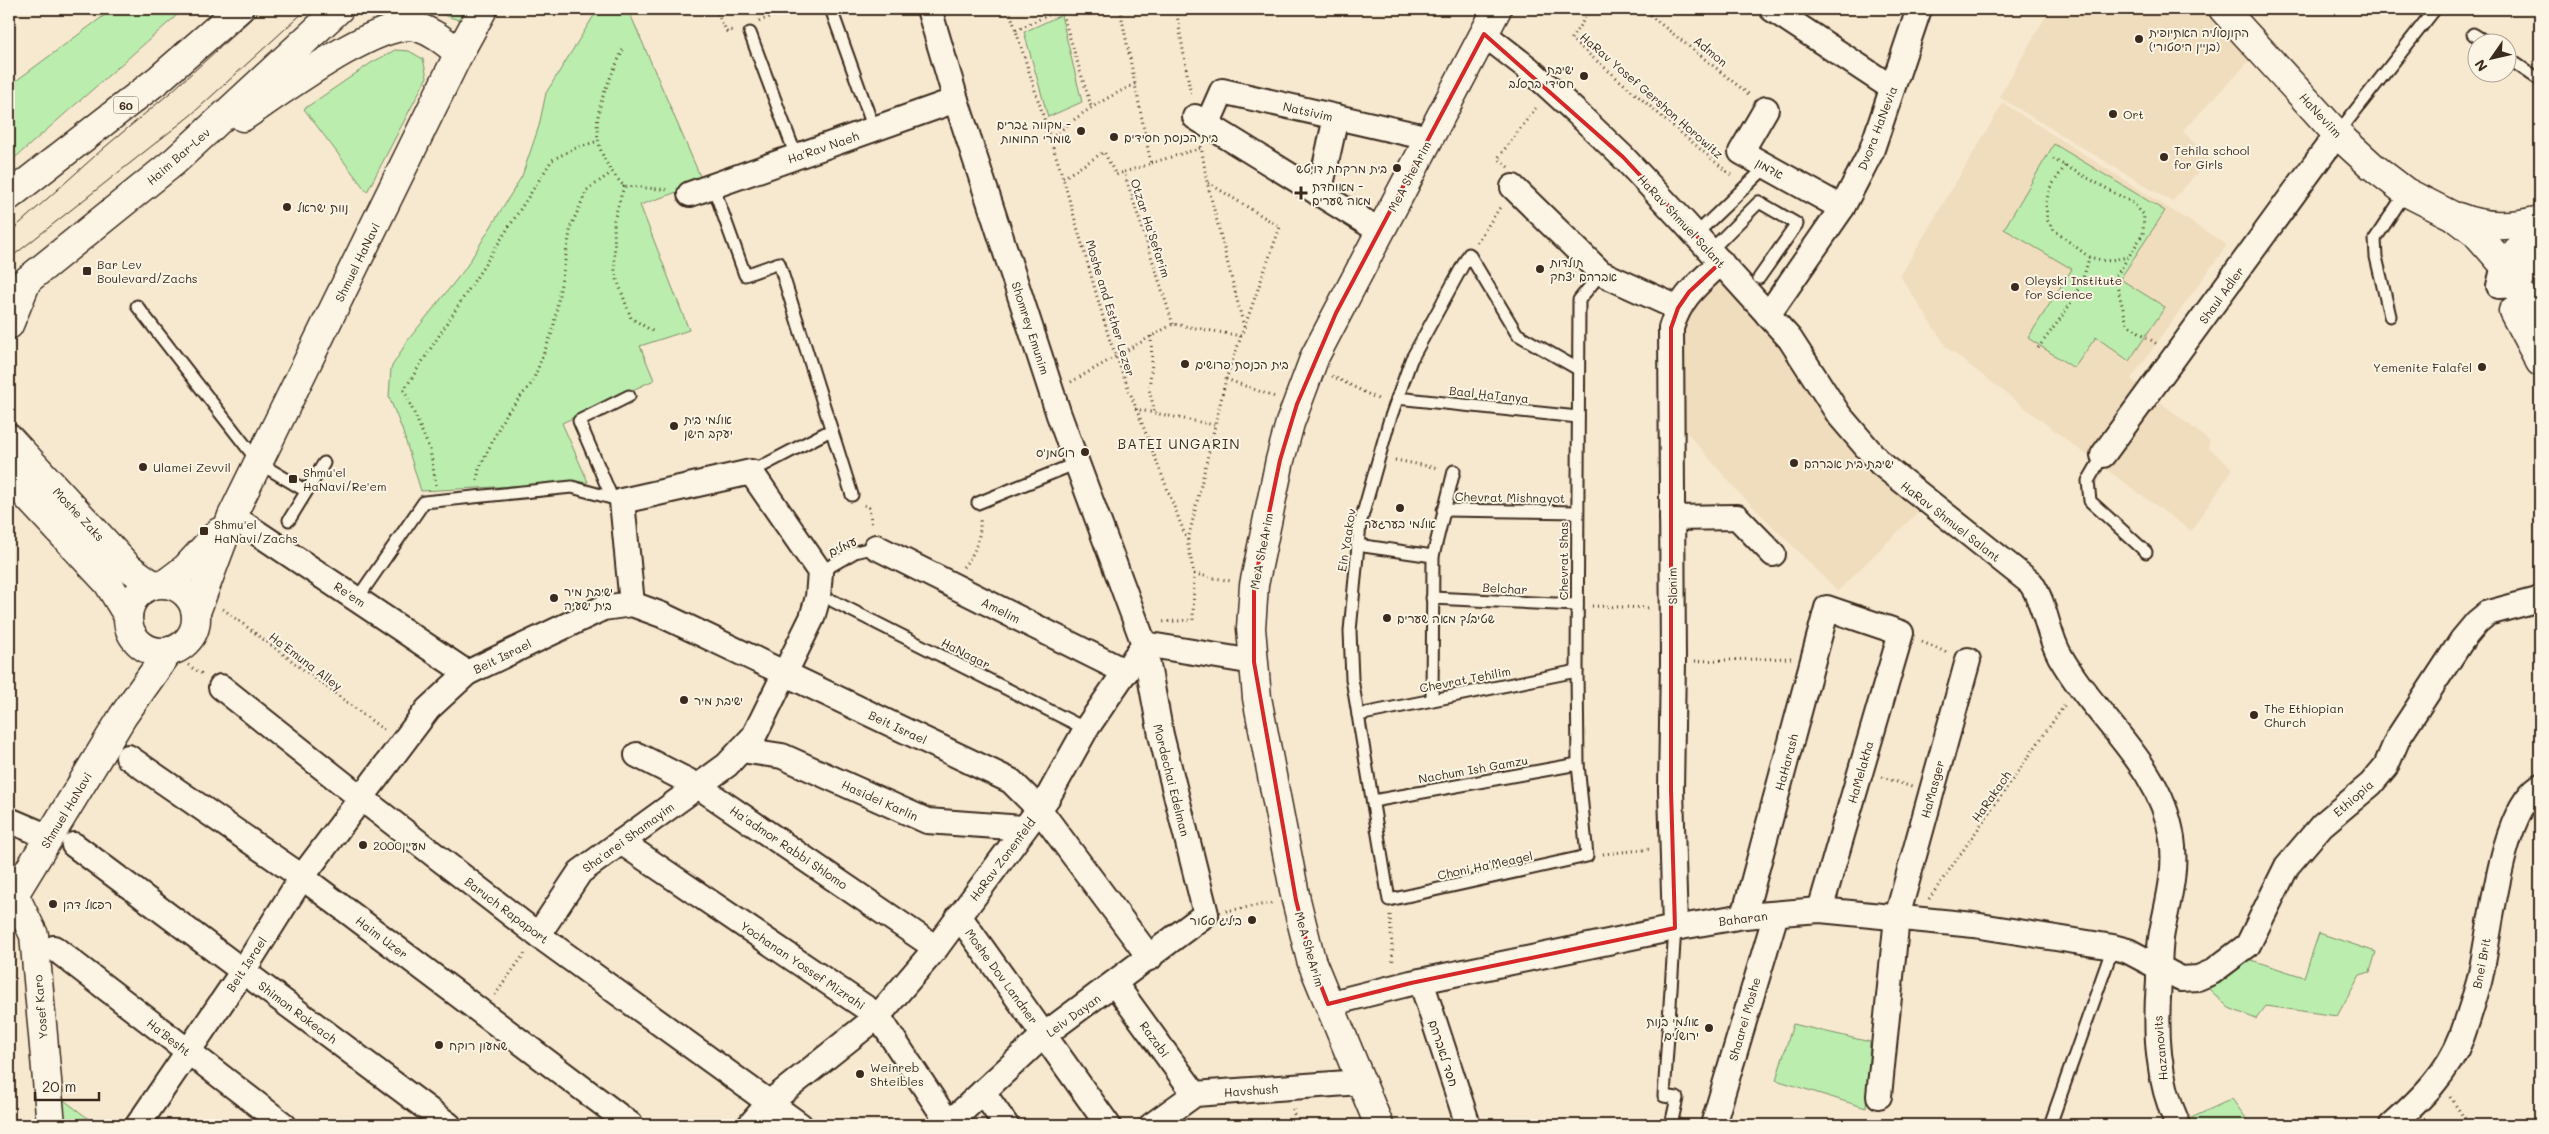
<svg xmlns="http://www.w3.org/2000/svg" width="2549" height="1134" font-family="Mali,'Playpen Sans Hebrew',sans-serif">
<style>
.built{fill:#f0ddbe}
.green{fill:#bbeeae;stroke:#7b8c66}
.lines{fill:none;stroke-linecap:round;stroke-linejoin:round}
.lane-casing{stroke:#3b2a1e;stroke-width:15}
.street-casing{stroke:#3b2a1e;stroke-width:28}
.secondary-casing{stroke:#3b2a1e;stroke-width:31}
.highway-casing{stroke:#3b2a1e;stroke-width:31}
.path{stroke:#3b2a1e;stroke-width:3;stroke-dasharray:1 4;stroke-linecap:butt}
.lane{stroke:#fcf5e5;stroke-width:11}
.street{stroke:#fcf5e5;stroke-width:24}
.secondary{stroke:#fcf5e5;stroke-width:28}
.highway{stroke:#fcf5e5;stroke-width:28}
.tram{stroke:#3b2a1e;stroke-width:1}
.marked{fill:none;stroke:#d62828;stroke-width:4;stroke-linejoin:round}
.poi-dot{fill:#3b2a1e;stroke:#fcf5e5;stroke-width:2}
.labels{text-anchor:middle;dominant-baseline:central;stroke-width:4;stroke-linejoin:round;paint-order:stroke}
.shield{fill:#fcf5e5;stroke:#75675a;stroke-width:1}
.shield-label{font-size:11px;font-weight:bold;fill:#3b2a1e}
.poi-label{font-size:12px;fill:#3b2a1e;stroke:#fcf5e5;text-anchor:start}
.street-label{font-size:12px;fill:#3b2a1e;stroke:#fcf5e5}
.neighbourhood-label{font-size:14px;letter-spacing:1px;fill:#3b2a1e;stroke:#fcf5e5}
</style>
<rect width="100%" height="100%" fill="#f7e9d0"/>
<filter id="ink" filterUnits="userSpaceOnUse"><feTurbulence type="fractalNoise" baseFrequency=".02" numOctaves="2"/><feDisplacementMap in="SourceGraphic" scale="10" xChannelSelector="R" yChannelSelector="G"/><feConvolveMatrix kernelMatrix="1 2 1 2 8 2 1 2 1" color-interpolation-filters="sRGB"/></filter>
<g filter="url(#ink)">
<g class="built">
<path d="M2050 9H2205L2251 59 2183 131 2209 159 2172 202 1999 97Z"/>
<path d="M2003 103 2227 245 2131 379 2210 441 2208 447 2233 469 2191 531 2081 451 1947 348 1900 276Z"/>
<path d="M1719 278 1775 339 1842 433 1922 508 1838 591 1739 493 1676 420V349L1684 315Z"/>
</g>
<g class="green">
<path d="M113 9H184L9 163V86Z"/>
<path d="M424 9H464L459 20Z"/>
<path d="M598 9H628L703 183 640 205 689 330 640 346 654 380 562 423 588 482 421 491 402 429 389 397 391 368 408 340 465 269 522 176 539 126 546 93Z"/>
<path d="M1061 15 1082 102 1048 117 1024 32Z"/>
<path d="M395 50 409 51 423 59 427 77 367 192 304 109 371 63Z"/>
<path d="M2054 144 2165 211 2120 279 2165 307 2129 361 2096 337 2074 368 2028 338 2072 269 2004 229Z"/>
<path d="M2319 933 2376 952 2370 972 2360 975 2337 1016 2266 1006 2256 1019 2229 1008 2209 989 2233 973 2248 959 2304 977Z"/>
<path d="M1793 1024 1870 1042 1866 1108 1776 1080Z"/>
<path d="M61 1098 97 1125H65Z"/>
<path d="M2232 1099 2251 1125H2192L2189 1119Z"/>
</g>
<g class="lines">
<defs>
<g id="lane">
<path d="M831 9 874 129"/>
<path d="M750 33 796 156"/>
<path d="M2473 34 2486 42"/>
<path d="M2506 57 2540 80"/>
<path d="M2337 134 2435 9"/>
<path d="M713 186 745 275 779 263 852 495"/>
<path d="M1695 235 1767 166"/>
<path d="M1710 251 1759 202 1797 224 1759 278"/>
<path d="M137 306 259 463 306 491"/>
<path d="M2390 316 2376 257 2375 239 2406 192"/>
<path d="M1578 369 1517 334 1469 254 1411 360 1389 422 1360 524 1350 631 1352 679 1389 900 1587 856 1578 764 1577 671 1579 300 1601 273"/>
<path d="M1397 398 1578 417"/>
<path d="M2103 455 2088 481 2090 501 2146 552"/>
<path d="M751 472 831 430"/>
<path d="M612 498 579 421 629 396"/>
<path d="M978 503 1077 463"/>
<path d="M1443 510 1577 512"/>
<path d="M289 520 324 463"/>
<path d="M1357 545 1433 556"/>
<path d="M820 572 855 552 876 547"/>
<path d="M1432 598 1577 605"/>
<path d="M357 599 424 502 572 487 622 501"/>
<path d="M833 601 1086 729"/>
<path d="M1432 700 1433 556 1454 471"/>
<path d="M1358 715 1577 671"/>
<path d="M1373 801 1578 764"/>
<path d="M1671 1125 1677 1098 1664 1096 1675 928"/>
<path d="M2050 1125 2113 947"/>
</g>
<g id="street">
<path d="M929 9 956 100 1059 415 1144 644 1161 735 1206 914 1044 1035 947 1125"/>
<path d="M1772 9 1892 88"/>
<path d="M1484 34 1529 69 1576 112 1623 157 1683 221 1790 339 1839 415 1880 463 2031 583C2046 605 2047 633 2060 656 2095 718 2161 764 2172 838 2177 871 2168 900 2162 932 2159 948 2159 965 2159 981 2155 1032 2157 1079 2178 1125"/>
<path d="M1766 109 1741 152 1842 208"/>
<path d="M1195 117 1380 231"/>
<path d="M1207 125 1222 91 1429 138"/>
<path d="M1513 187 1601 273 1678 308"/>
<path d="M690 194 956 100"/>
<path d="M1319 194 1336 117"/>
<path d="M2540 220 2504 265 2499 286 2517 285 2540 254"/>
<path d="M1768 315 1842 208 1871 152 1919 9"/>
<path d="M2103 455 2337 134"/>
<path d="M232 516 467 673"/>
<path d="M1672 518 1737 517 1773 554"/>
<path d="M876 547 1126 672"/>
<path d="M1144 644 1254 662"/>
<path d="M221 687 361 798 538 935 800 1125"/>
<path d="M741 750 782 756 927 821 1024 828"/>
<path d="M637 755 698 786 936 948"/>
<path d="M128 757 302 877 631 1125"/>
<path d="M9 820 49 837"/>
<path d="M621 842 878 1016 949 1124"/>
<path d="M74 845 449 1125"/>
<path d="M959 916 1108 1125"/>
<path d="M1744 916 1827 608 1901 633 1820 910"/>
<path d="M1675 928 1671 790 1673 661 1671 328C1681 296 1697 285 1721 262"/>
<path d="M538 935 580 872 727 765 754 736 812 618 818 597 820 572 751 472 622 501 632 604"/>
<path d="M54 948 284 1125"/>
<path d="M1421 981 1468 1125"/>
<path d="M1115 984 1195 1094"/>
<path d="M1328 1004 1411 983 1675 928 1744 916 1820 910 1974 925 2113 947 2128 951 2181 979 2198 978 2212 972 2248 945 2287 866 2322 825 2371 784 2386 766 2398 738 2462 640 2477 622 2488 613 2540 599"/>
<path d="M983 1092 1006 1125"/>
<path d="M1879 1096 1897 917 1968 660"/>
<path d="M138 1125 243 971 302 877 428 709 467 673 603 608 632 604 662 615 1011 781 1039 809 1150 958"/>
<path d="M750 1125 769 1103 878 1016 936 948 1048 797 1086 729 1144 644"/>
<path d="M1152 1125 1195 1094 1361 1082"/>
<path d="M1713 1125 1776 914"/>
<path d="M2392 1125C2421 1099 2448 1073 2462 1036 2468 1019 2474 1000 2479 982 2491 935 2499 813 2540 786"/>
</g>
<g id="secondary">
<path d="M2223 9 2337 134 2372 166 2406 192 2455 217 2476 233 2504 265 2540 327"/>
<path d="M2458 217C2486 228 2511 227 2540 220"/>
<path d="M2513 311 2540 362"/>
<path d="M9 438 128 567 153 585"/>
<path d="M9 477 108 583 128 616"/>
<path d="M165 584 186 568 219 532"/>
<circle cx="162" cy="618" r="34"/>
<path d="M196 612 232 516 459 53 483 9"/>
<path d="M14 894 34 935 51 1125"/>
<path d="M9 903 123 716 169 651"/>
<path d="M1379 1125 1311 960 1296 900 1257 698 1251 628 1254 585 1280 460 1290 423 1315 356 1497 9"/>
</g>
<g id="highway">
<path d="M243 117C278 94 378 18 417 27 433 32 445 42 459 53"/>
<path d="M9 196 159 79 239 9"/>
<path d="M9 295 175 161 339 9"/>
<path d="M9 325 27 281"/>
</g>
</defs>
<use href="#lane" class="lane-casing"/>
<use href="#street" class="street-casing"/>
<use href="#secondary" class="secondary-casing"/>
<use href="#highway" class="highway-casing"/>
<g class="path">
<path d="M715 9 727 32 735 29"/>
<path d="M1009 9 1063 178 1109 338 1187 540 1194 574 1193 620 1161 622"/>
<path d="M1061 9 1091 106"/>
<path d="M1120 9 1151 164 1124 172 1173 324"/>
<path d="M1176 9 1191 96"/>
<path d="M1591 9 1571 39 1733 177"/>
<path d="M1642 9 1751 96"/>
<path d="M759 21 794 9"/>
<path d="M1016 30 1061 9"/>
<path d="M623 50C599 101 579 139 624 186L670 190"/>
<path d="M1051 139C1078 114 1102 100 1135 84"/>
<path d="M1201 146 1207 182 1244 327"/>
<path d="M2053 159 2133 203 2144 215 2143 234 2115 278 2127 324 2157 344"/>
<path d="M1151 163 1201 148"/>
<path d="M2065 166 2050 188 2046 202 2047 220 2054 230 2089 257 2106 261 2128 257"/>
<path d="M1508 167 1498 158 1538 105"/>
<path d="M1063 178 1104 152 1116 175 1124 172"/>
<path d="M624 186 614 220 615 274 631 318 654 332"/>
<path d="M1477 242 1501 206"/>
<path d="M1151 336 1152 363 1149 389 1155 413"/>
<path d="M2038 348C2061 318 2081 295 2089 257"/>
<path d="M1332 376 1380 400"/>
<path d="M1226 379 1275 397"/>
<path d="M1071 382 1173 324 1241 336"/>
<path d="M1135 409 1214 425"/>
<path d="M1395 460 1438 468"/>
<path d="M477 480 479 469 505 415 532 383 553 330 571 226 587 190 611 173"/>
<path d="M436 485 430 450 404 390 552 160 573 149 598 141"/>
<path d="M864 505 869 508 872 526"/>
<path d="M1188 540 1226 379 1280 227 1207 182"/>
<path d="M963 567C976 553 981 537 980 518"/>
<path d="M1194 574 1231 581"/>
<path d="M1592 606 1651 608"/>
<path d="M223 609 384 730"/>
<path d="M1922 642 1948 653"/>
<path d="M1695 661 1791 658"/>
<path d="M188 665 204 675"/>
<path d="M1882 777 1912 787"/>
<path d="M1603 854 1651 849"/>
<path d="M1929 899 2066 703"/>
<path d="M1226 911 1272 903"/>
<path d="M1390 915 1393 964"/>
<path d="M495 995 525 953"/>
<path d="M2450 1097 2469 1125"/>
<path d="M1293 1109 1296 1125"/>
<path d="M1869 1125 1872 1116"/>
</g>
<use href="#lane" class="lane"/>
<use href="#street" class="street"/>
<use href="#secondary" class="secondary"/>
<use href="#highway" class="highway"/>
<g class="tram">
<path d="M9 233 105 147 171 92 262 9"/>
<path d="M9 259 191 115 307 9"/>
</g>
</g>
</g>
<path class="marked" d="M1484 34 1623 157 1721 262 1689 292 1678 308 1671 328V790L1675 928 1411 983 1328 1004 1311 960 1296 900 1254 662V585L1280 460 1297 404 1336 313Z"/>
<g class="poi-dot">
<circle cx="2139" cy="39" r="5"/>
<circle cx="1584" cy="76" r="5"/>
<circle cx="2113" cy="114" r="5"/>
<circle cx="1081" cy="131" r="5"/>
<circle cx="1114" cy="137" r="5"/>
<circle cx="2164" cy="157" r="5"/>
<circle cx="1397" cy="168" r="5"/>
<path d="M1298.5 185.5h5v5h5v5h-5v5h-5v-5h-5v-5h5z"/>
<circle cx="287" cy="207" r="5"/>
<circle cx="1540" cy="269" r="5"/>
<rect x="82" y="266" width="10" height="10" rx="2.5"/>
<circle cx="2015" cy="287" r="5"/>
<circle cx="1185" cy="364" r="5"/>
<circle cx="2482" cy="367" r="5"/>
<circle cx="674" cy="426" r="5"/>
<circle cx="1085" cy="452" r="5"/>
<circle cx="1794" cy="463" r="5"/>
<circle cx="143" cy="467" r="5"/>
<rect x="288" y="474" width="10" height="10" rx="2.5"/>
<circle cx="1400" cy="508" r="5"/>
<rect x="199" y="526" width="10" height="10" rx="2.5"/>
<circle cx="554" cy="598" r="5"/>
<circle cx="1387" cy="618" r="5"/>
<circle cx="684" cy="700" r="5"/>
<circle cx="2254" cy="715" r="5"/>
<circle cx="363" cy="845" r="5"/>
<circle cx="53" cy="904" r="5"/>
<circle cx="1252" cy="920" r="5"/>
<circle cx="1709" cy="1028" r="5"/>
<circle cx="439" cy="1045" r="5"/>
<circle cx="860" cy="1074" r="5"/>
</g>
<g class="labels">
<rect class="shield" x="113.5" y="96.5" width="25" height="17" rx="4"/>
<g class="shield-label">
<text x="126" y="105">60</text>
</g>
<g class="poi-label">
<text x="2149" y="32">הקונסוליה האתיופית<tspan x="2149" dy="14">(בניין היסטורי)</tspan></text>
<text x="1574" y="69" text-anchor="end">ישיבת<tspan x="1574" dy="14">חסידי ברסלב</tspan></text>
<text x="2123" y="114">Ort</text>
<text x="1071" y="124" text-anchor="end">מקווה גברים -<tspan x="1071" dy="14">שומרי החומות</tspan></text>
<text x="1124" y="137">בית הכנסת חסידים</text>
<text x="2174" y="150">Tehila school<tspan x="2174" dy="14">for Girls</tspan></text>
<text x="1387" y="168" text-anchor="end">בית מרקחת דויטש</text>
<text x="1312" y="186">מאוחדת -<tspan x="1312" dy="14">מאה שערים</tspan></text>
<text x="297" y="207">נוות ישראל</text>
<text x="1550" y="262">תולדות<tspan x="1550" dy="14">אברהם יצחק</tspan></text>
<text x="97" y="264">Bar Lev<tspan x="97" dy="14">Boulevard/Zachs</tspan></text>
<text x="2025" y="280">Oleyski Institute<tspan x="2025" dy="14">for Science</tspan></text>
<text x="1195" y="364">בית הכנסת פרושים</text>
<text x="2472" y="367" text-anchor="end">Yemenite Falafel</text>
<text x="684" y="419">אולמי בית<tspan x="684" dy="14">יעקב הישן</tspan></text>
<text x="1075" y="452" text-anchor="end">רוטמנ'ס</text>
<text x="1804" y="463">ישיבת בית אברהם</text>
<text x="153" y="467">Ulamei Zevvil</text>
<text x="303" y="472">Shmu'el<tspan x="303" dy="14">HaNavi/Re'em</tspan></text>
<text x="1400" y="523" text-anchor="middle">אולמי בערגער</text>
<text x="214" y="524">Shmu'el<tspan x="214" dy="14">HaNavi/Zachs</tspan></text>
<text x="564" y="591">ישיבת מיר<tspan x="564" dy="14">בית ישעיה</tspan></text>
<text x="1397" y="618">שטיבלך מאה שערים</text>
<text x="694" y="700">ישיבת מיר</text>
<text x="2264" y="708">The Ethiopian<tspan x="2264" dy="14">Church</tspan></text>
<text x="373" y="845">מעיין2000</text>
<text x="63" y="904">רפאל דהן</text>
<text x="1242" y="920" text-anchor="end">ביליג סטור</text>
<text x="1699" y="1021" text-anchor="end">אולמי בנות<tspan x="1699" dy="14">ירושלים</tspan></text>
<text x="449" y="1045">שמעון רוקח</text>
<text x="870" y="1067">Weinreb<tspan x="870" dy="14">Shteibles</tspan></text>
</g>
<g class="street-label">
<text transform="translate(1711 51) rotate(40)">Admon</text>
<text transform="translate(1652 95) rotate(41)">HaRav Yosef Gershon Horowitz</text>
<text transform="translate(1308 111) rotate(13)">Natsivim</text>
<text transform="translate(2321 115) rotate(47)">HaNeviim</text>
<text transform="translate(1877 128) rotate(-69)">Dvora HaNevia</text>
<text transform="translate(823 147) rotate(-19)">Ha'Rav Naeh</text>
<text transform="translate(178 156) rotate(-41)">Haim Bar-Lev</text>
<text transform="translate(1770 168) rotate(29)">אדמון</text>
<text transform="translate(1409 176) rotate(-62)">MeA SheArim</text>
<text transform="translate(1682 221) rotate(47)">HaRav Shmuel Salant</text>
<text transform="translate(1151 228) rotate(72)">Otzar Ha'Sefarim</text>
<text transform="translate(357 262) rotate(-64)">Shmuel HaNavi</text>
<text transform="translate(2221 295) rotate(-54)">Shaul Adler</text>
<text transform="translate(1111 308) rotate(73)">Moshe and Esther Lezer</text>
<text transform="translate(1031 328) rotate(72)">Shomrey Emunim</text>
<text transform="translate(1489 394) rotate(6)">Baal HaTanya</text>
<text transform="translate(1510 497) rotate(1)">Chevrat Mishnayot</text>
<text transform="translate(79 514) rotate(47)">Moshe Zaks</text>
<text transform="translate(1951 521) rotate(38)">HaRav Shmuel Salant</text>
<text transform="translate(1346 540) rotate(-81)">Ein Yaakov</text>
<text transform="translate(842 546) rotate(-26)">עמלים</text>
<text transform="translate(1261 551) rotate(-79)">MeA SheArim</text>
<text transform="translate(1563 561) rotate(-90)">Chevrat Shas</text>
<text transform="translate(1672 586) rotate(-91)">Slonim</text>
<text transform="translate(1505 588) rotate(3)">Belchar</text>
<text transform="translate(350 594) rotate(34)">Re'em</text>
<text transform="translate(1001 610) rotate(27)">Amelim</text>
<text transform="translate(966 653) rotate(27)">HaNagar</text>
<text transform="translate(502 656) rotate(-26)">Beit Israel</text>
<text transform="translate(306 661) rotate(37)">Ha'Emuna Alley</text>
<text transform="translate(1465 679) rotate(-11)">Chevrat Tehilim</text>
<text transform="translate(898 727) rotate(25)">Beit Israel</text>
<text transform="translate(1786 762) rotate(-75)">HaHarash</text>
<text transform="translate(1473 769) rotate(-10)">Nachum Ish Gamzu</text>
<text transform="translate(1860 772) rotate(-74)">HaMelakha</text>
<text transform="translate(1172 780) rotate(76)">Mordechai Edelman</text>
<text transform="translate(1932 789) rotate(-75)">HaMasger</text>
<text transform="translate(1991 796) rotate(-55)">HaRakach</text>
<text transform="translate(2353 798) rotate(-41)">Ethiopia</text>
<text transform="translate(880 800) rotate(24)">Hasidei Karlin</text>
<text transform="translate(66 810) rotate(-59)">Shmuel HaNavi</text>
<text transform="translate(628 837) rotate(-36)">Sha'arei Shamayim</text>
<text transform="translate(789 847) rotate(34)">Ha'admor Rabbi Shlomo</text>
<text transform="translate(1002 859) rotate(-53)">HaRav Zonenfeld</text>
<text transform="translate(1485 865) rotate(-12)">Choni Ha'Meagel</text>
<text transform="translate(507 910) rotate(37)">Baruch Rapaport</text>
<text transform="translate(1743 918) rotate(-7)">Baharan</text>
<text transform="translate(382 937) rotate(37)">Haim Uzer</text>
<text transform="translate(1310 949) rotate(74)">MeA SheArim</text>
<text transform="translate(2481 963) rotate(-79)">Bnei Brit</text>
<text transform="translate(246 964) rotate(-57)">Beit Israel</text>
<text transform="translate(803 965) rotate(34)">Yochanan Yossef Mizrahi</text>
<text transform="translate(1002 976) rotate(54)">Moshe Dov Landner</text>
<text transform="translate(40 1007) rotate(-95)">Yosef Karo</text>
<text transform="translate(298 1012) rotate(37)">Shimon Rokeach</text>
<text transform="translate(1073 1015) rotate(-36)">Leiv Dayan</text>
<text transform="translate(1744 1019) rotate(-74)">Shaarei Moshe</text>
<text transform="translate(169 1037) rotate(38)">Ha'Besht</text>
<text transform="translate(1155 1039) rotate(54)">Razabi</text>
<text transform="translate(2160 1048) rotate(-95)">Hazanovits</text>
<text transform="translate(1444 1053) rotate(72)">חסד לאברהם</text>
<text transform="translate(1251 1090) rotate(-4)">Havshush</text>
</g>
<g class="neighbourhood-label">
<text x="1179" y="443">BATEI UNGARIN</text>
</g>
</g>
<rect width="2549" height="1134" fill="none" stroke="#fcf5e5" stroke-width="30"/>
<rect x="15" y="15" width="2519" height="1104" fill="none" stroke="#3b2a1e" stroke-width="2" filter="url(#ink)"/>
<g transform="translate(2492 58) rotate(236)"><circle r="24" fill="#fcf5e5" stroke="#afa495"/>
<path d="M0-4L9 19L0 12L-9 19Z" fill="#3b2a1e"/>
<text y="-8" font-size="14" font-weight="bold" text-anchor="middle" fill="#3b2a1e">N</text>
</g>
<path d="M35 1092v8h64v-8" fill="none" stroke="#3b2a1e" stroke-width="2.5"/>
<text x="42" y="1092" font-size="15" fill="#3b2a1e" stroke="#fcf5e5" stroke-width="4" paint-order="stroke">20 m</text>
</svg>
